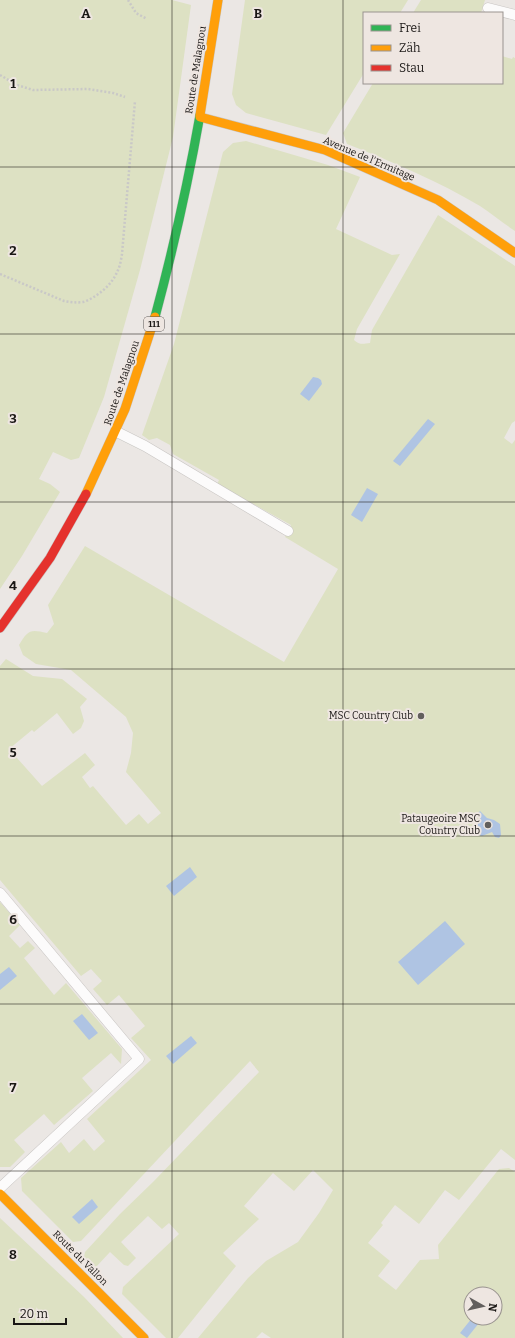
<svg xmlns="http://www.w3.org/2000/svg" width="515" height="1338" font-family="Bitter,serif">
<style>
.green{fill:#dde1c3;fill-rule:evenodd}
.water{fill:#afc4e3}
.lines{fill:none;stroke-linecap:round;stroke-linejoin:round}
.lane-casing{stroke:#c8c5c3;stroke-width:11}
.fast-casing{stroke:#c8c5c3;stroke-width:10}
.slow-casing{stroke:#c8c5c3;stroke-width:10}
.jam-casing{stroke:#c8c5c3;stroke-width:10}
.path{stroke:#c9c8c7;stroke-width:2.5;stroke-dasharray:2 2;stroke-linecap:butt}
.lane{stroke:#fcfbfb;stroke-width:10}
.fast{stroke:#30b455;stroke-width:9}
.slow{stroke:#ff9f0a;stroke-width:9}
.jam{stroke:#e5322d;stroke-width:9}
.grid{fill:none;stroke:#191614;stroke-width:1;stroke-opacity:0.55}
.poi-dot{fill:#625f5d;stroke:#eee6e1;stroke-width:1.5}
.labels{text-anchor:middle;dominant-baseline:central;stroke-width:4;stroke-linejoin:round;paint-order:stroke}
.shield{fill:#eee6e1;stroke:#595452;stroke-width:1}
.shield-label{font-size:9px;font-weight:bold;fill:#191614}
.street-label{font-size:10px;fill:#191614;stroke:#eee6e1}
.poi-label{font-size:10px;fill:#191614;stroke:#eee6e1;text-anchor:end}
.grid-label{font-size:13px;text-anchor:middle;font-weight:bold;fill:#191614;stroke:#eee6e1;stroke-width:4;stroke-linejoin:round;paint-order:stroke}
</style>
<rect width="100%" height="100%" fill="#ebe7e4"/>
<g class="green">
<path d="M0 0H172L191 5 173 137 140 270 104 397 79 458 71 460 53 452 39 479 50 484 60 492 22 556 0 589Z"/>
<path d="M245 0H408L400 13H364V73L326 135 246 113 236 105 232 94Z"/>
<path d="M421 0H485L481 13H413Z"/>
<path d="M502 56 512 59 513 57 515 58V231C503 223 492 214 480 206 438 181 393 162 347 144L343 133 373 83H502Z"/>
<path d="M246 141 328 165 360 177 336 229 392 255 400 254 357 329 354 340C359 345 363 344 370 343L372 330 438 215 515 266V421L512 423 504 438 512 444 515 440V1160L501 1149 459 1200 445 1190 419 1224 395 1205 381 1223 383 1225 368 1243 390 1261 378 1276 396 1290 420 1260 439 1259 438 1245 499 1169 509 1168 515 1172V1338H271L262 1332 256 1338H198L248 1278 266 1261 298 1242 319 1213 333 1190 313 1170 294 1191 273 1173 244 1206 259 1219 223 1253 236 1266 178 1338H166L122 1294 123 1287 179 1234 169 1223 162 1229 148 1216 121 1242 136 1258 128 1266 124 1265 110 1252 96 1267 84 1257 85 1252 120 1214 154 1181 259 1072 250 1061 81 1241 73 1242 22 1191 21 1178 61 1142 69 1153 84 1139 94 1151 105 1141 87 1119 151 1060 131 1038 145 1026 119 995 107 1005 93 989 102 981 91 969 81 976 0 880V666L6 659 33 676 62 679 87 699 80 707 84 721 81 728 73 734 57 713 34 732 32 730 9 749 42 786 85 753 95 765 82 777 90 788 93 786 126 825 139 814 148 824 161 813 126 772 131 753 133 733 126 717 71 670 36 664 23 655 19 645C28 630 30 629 47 633L54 624 48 605 85 546 284 662 338 569 285 537 291 525 217 484 219 480 173 454 170 445 157 438 149 440 142 435 174 344 223 152 233 143ZM471 1294H495V1318H471Z"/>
<path d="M0 902 20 925 9 936 20 948 28 941 35 948 24 958 54 995 66 983 122 1049 121 1064 111 1053 82 1078 93 1091 54 1125 44 1114 14 1140 25 1152 10 1167H0Z"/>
<path d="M0 1218 84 1297 123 1338H0Z"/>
</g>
<g class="water">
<path d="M313 377 318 378 321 380 322 384 309 401 300 394Z"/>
<path d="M428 419 435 424 400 466 393 461Z"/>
<path d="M367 488 378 494 362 522 351 515Z"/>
<path d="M480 811 487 818 494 820 500 824 501 835 499 838 495 837 492 832 482 836 476 834 475 828 480 820 478 813Z"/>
<path d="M190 867 197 877 174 896 166 886Z"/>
<path d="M445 921 465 944 418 985 398 962Z"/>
<path d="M9 967 17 976 0 990V974Z"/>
<path d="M82 1014 98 1033 89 1040 73 1021Z"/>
<path d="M191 1036 197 1043 173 1064 166 1056Z"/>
<path d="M92 1199 98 1207 79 1224 72 1217Z"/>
<path d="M472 1318H483L467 1338 460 1333Z"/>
</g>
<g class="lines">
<defs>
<g id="lane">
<path d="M488 8 515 15"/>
<path d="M117 432 145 446 288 531"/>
<path d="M0 893 139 1059 0 1188"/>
</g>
<path id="fast" d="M155 317C173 250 188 183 200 115"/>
<g id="slow">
<path d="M200 115 218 0"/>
<path d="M200 117 325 150 438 200 515 253"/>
<path d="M86 494 125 409 155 317"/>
<path d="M0 1194 144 1338"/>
</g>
<path id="jam" d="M0 628 50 558 86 494"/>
</defs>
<use href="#lane" class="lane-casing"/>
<use href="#fast" class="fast-casing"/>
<use href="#slow" class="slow-casing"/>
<use href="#jam" class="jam-casing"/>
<g class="path">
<path d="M128 0 136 13 147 19"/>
<path d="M0 75 17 85 33 90 88 89 113 93 125 97"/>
<path d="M0 274 64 301C70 302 76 303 83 302 96 298 112 285 117 272 120 267 121 260 122 254L135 101"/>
</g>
<use href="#lane" class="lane"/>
<use href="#fast" class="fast"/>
<use href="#slow" class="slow"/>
<use href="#jam" class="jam"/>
</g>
<path class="grid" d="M172 0V1338M343 0V1338M0 167H515M0 334H515M0 502H515M0 669H515M0 836H515M0 1004H515M0 1171H515"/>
<g class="poi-dot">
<circle cx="421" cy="716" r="4"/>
<circle cx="488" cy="825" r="4"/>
</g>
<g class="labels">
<rect class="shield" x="144" y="317" width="20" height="14" rx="3"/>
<g class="shield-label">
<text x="154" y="324">111</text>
</g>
<g class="street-label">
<text transform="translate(196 70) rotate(-81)">Route de Malagnou</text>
<text transform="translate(369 159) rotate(23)">Avenue de l'Ermitage</text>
<text transform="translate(122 383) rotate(-71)">Route de Malagnou</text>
<text transform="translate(80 1258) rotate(45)">Route du Vallon</text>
</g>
<g class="poi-label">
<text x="413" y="716">MSC Country Club</text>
<text x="480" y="819">Pataugeoire MSC<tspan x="480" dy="12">Country Club</tspan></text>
</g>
</g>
<g class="grid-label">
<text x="86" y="18">A</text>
<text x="258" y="18">B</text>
<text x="13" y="88">1</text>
<text x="13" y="255">2</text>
<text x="13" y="423">3</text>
<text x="13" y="590">4</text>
<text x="13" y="757">5</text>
<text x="13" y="924">6</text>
<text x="13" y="1092">7</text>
<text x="13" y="1259">8</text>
</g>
<rect x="363" y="12" width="140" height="72" fill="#eee6e1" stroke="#99938f"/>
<rect x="371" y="25" width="20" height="6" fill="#30b455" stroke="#99938f"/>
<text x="399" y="32" font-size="12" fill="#191614">Frei</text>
<rect x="371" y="45" width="20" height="6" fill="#ff9f0a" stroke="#99938f"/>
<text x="399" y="52" font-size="12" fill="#191614">Zäh</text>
<rect x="371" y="65" width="20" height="6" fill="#e5322d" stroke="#99938f"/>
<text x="399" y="72" font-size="12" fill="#191614">Stau</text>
<g transform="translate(483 1306) rotate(98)"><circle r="19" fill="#eee6e1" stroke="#99938f"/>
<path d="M0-3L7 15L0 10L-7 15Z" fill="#625f5d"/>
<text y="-6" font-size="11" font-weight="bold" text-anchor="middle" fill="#191614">N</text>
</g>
<path d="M14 1318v6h52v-6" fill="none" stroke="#191614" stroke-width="2"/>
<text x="20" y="1318" font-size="12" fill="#191614" stroke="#eee6e1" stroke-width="3" paint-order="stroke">20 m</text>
</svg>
